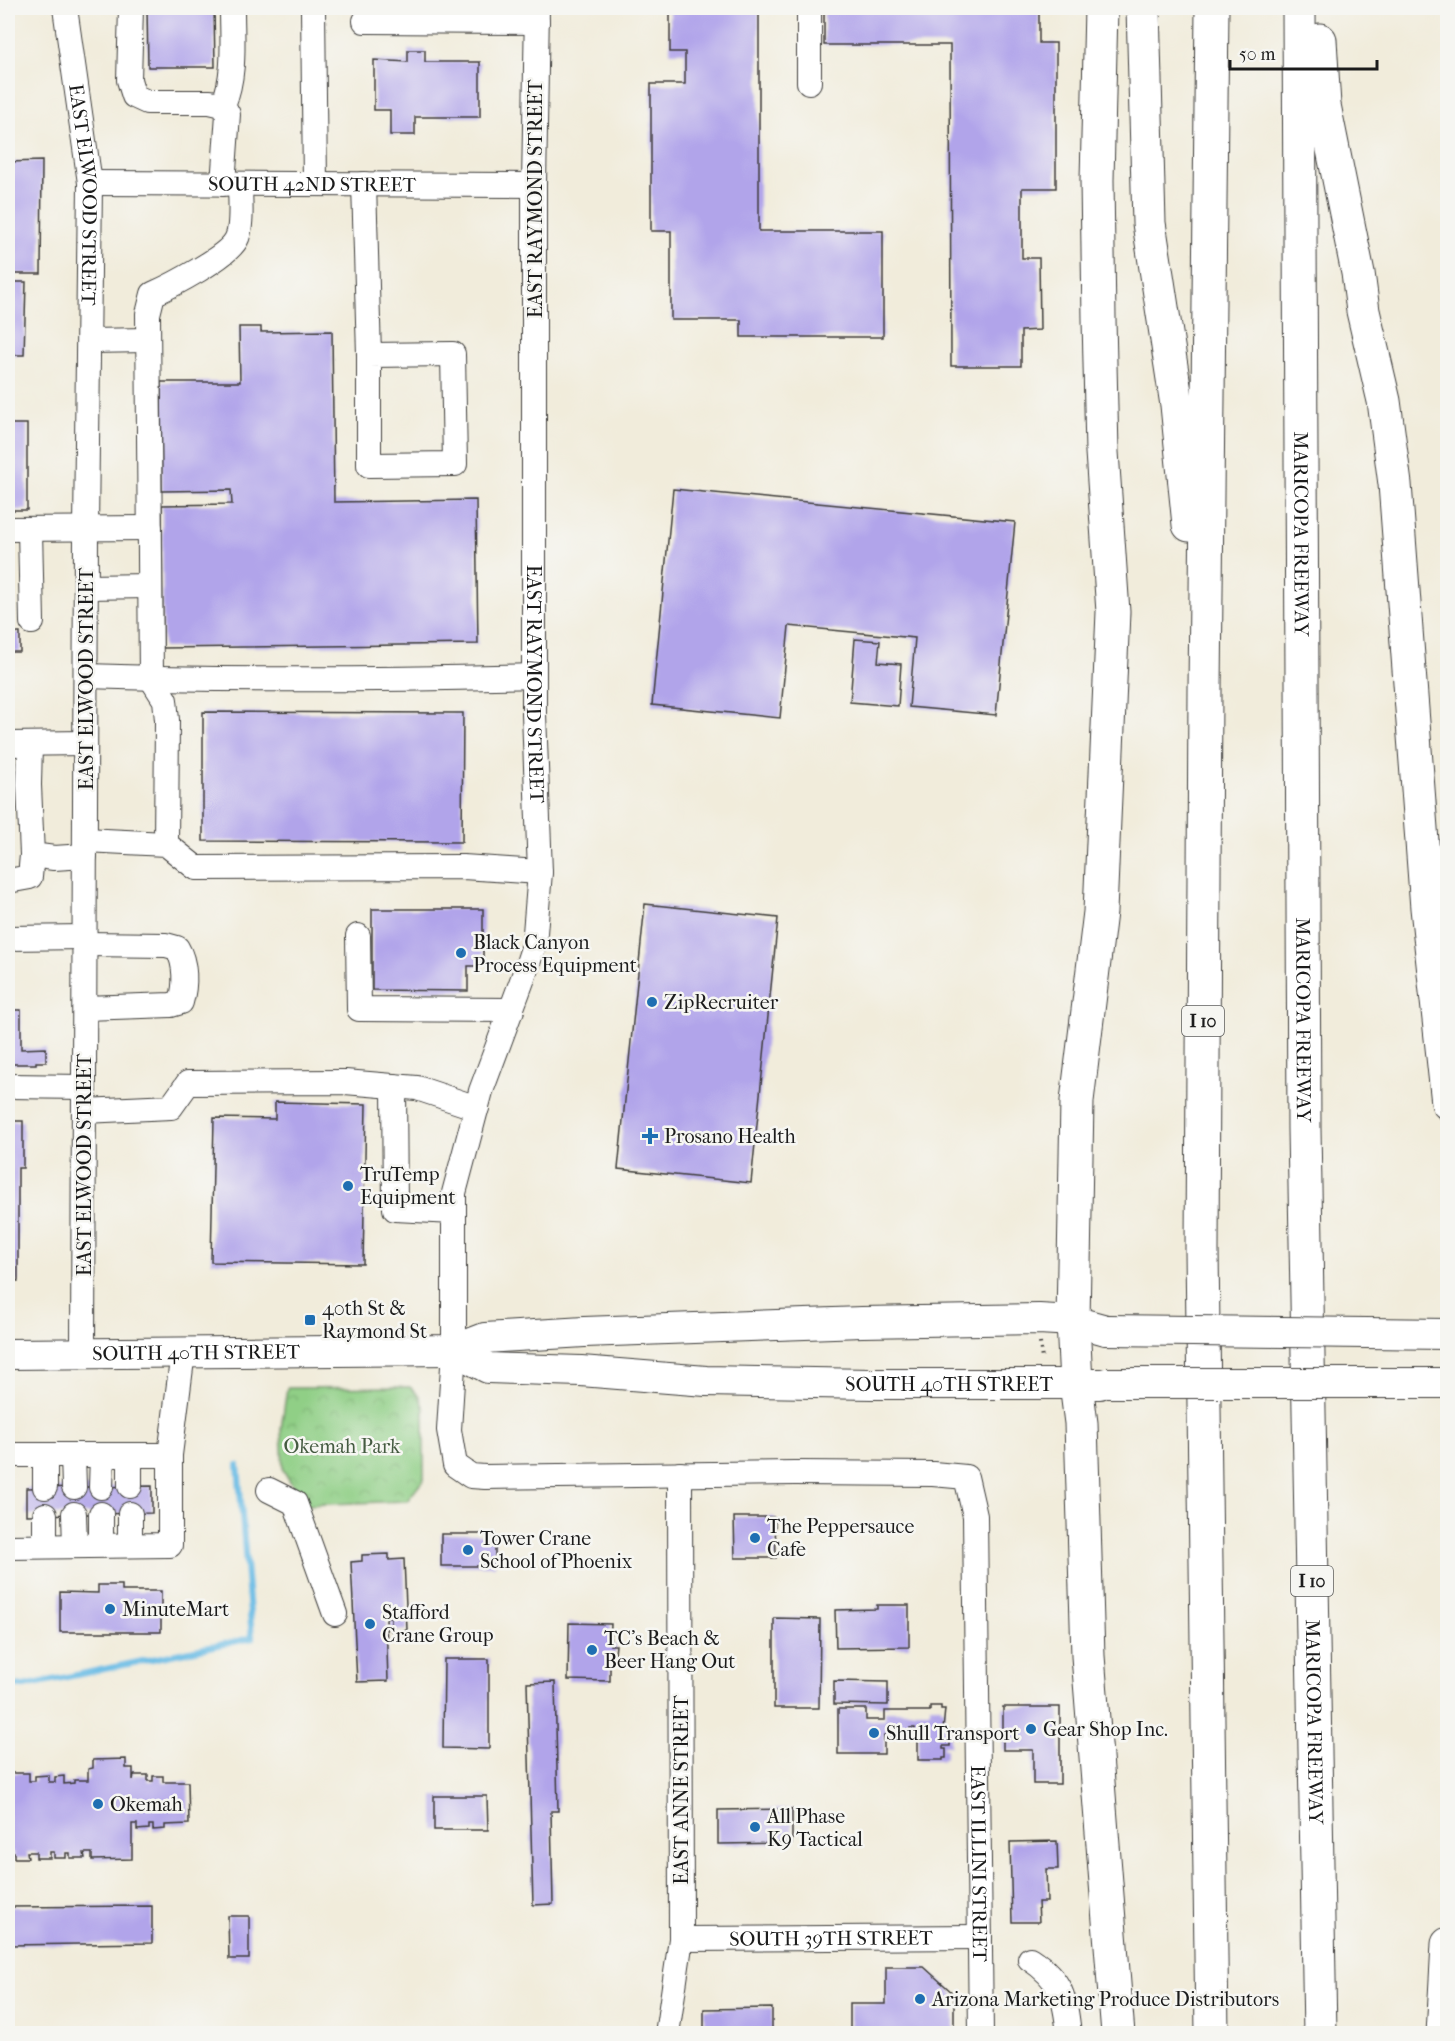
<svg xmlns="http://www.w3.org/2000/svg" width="1455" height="2041" font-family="'IM FELL French Canon',serif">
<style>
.park{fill:url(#park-crowns);stroke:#567651;stroke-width:1.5}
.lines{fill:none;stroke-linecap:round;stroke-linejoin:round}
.stream{stroke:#69bce5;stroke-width:6}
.building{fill:#b1a4ea}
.minor-casing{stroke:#3c3b39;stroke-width:26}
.major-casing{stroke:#3c3b39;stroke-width:32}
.highway-casing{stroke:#3c3b39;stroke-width:35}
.path{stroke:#3c3b39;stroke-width:4;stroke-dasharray:1.5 4.5;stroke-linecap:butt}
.minor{stroke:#fff;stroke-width:24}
.major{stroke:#fff;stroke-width:30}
.highway{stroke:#fff;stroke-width:33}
.major-bridge-casing{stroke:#3c3b39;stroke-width:32;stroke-linecap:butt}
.major-bridge{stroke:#fff;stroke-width:30}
.poi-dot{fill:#1f6fb2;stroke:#f6f6f2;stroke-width:2}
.labels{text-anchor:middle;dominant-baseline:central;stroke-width:5;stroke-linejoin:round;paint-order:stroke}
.shield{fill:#f6f6f2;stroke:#5d5d5c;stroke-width:1.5}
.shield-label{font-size:18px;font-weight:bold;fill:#1c1c1c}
.street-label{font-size:20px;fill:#1c1c1c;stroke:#f6f6f2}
.poi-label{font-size:20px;fill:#1c1c1c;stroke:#f6f6f2;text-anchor:start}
.park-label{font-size:20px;fill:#455b41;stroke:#f6f6f2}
</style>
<defs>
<pattern id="park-crowns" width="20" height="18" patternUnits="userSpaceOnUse" patternTransform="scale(1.5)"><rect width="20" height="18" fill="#90cf86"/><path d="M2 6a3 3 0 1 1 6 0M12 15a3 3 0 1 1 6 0" fill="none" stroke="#7cb173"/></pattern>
</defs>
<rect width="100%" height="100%" fill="#f6f6f2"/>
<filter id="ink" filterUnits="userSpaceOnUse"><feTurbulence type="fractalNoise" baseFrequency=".0167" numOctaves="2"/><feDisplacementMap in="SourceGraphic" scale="12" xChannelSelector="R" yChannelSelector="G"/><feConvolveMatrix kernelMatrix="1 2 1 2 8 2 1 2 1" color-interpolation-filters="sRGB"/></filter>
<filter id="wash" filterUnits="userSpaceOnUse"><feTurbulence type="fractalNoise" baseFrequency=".008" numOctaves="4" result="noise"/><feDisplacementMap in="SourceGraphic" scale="24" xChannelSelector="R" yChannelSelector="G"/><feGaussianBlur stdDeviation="1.35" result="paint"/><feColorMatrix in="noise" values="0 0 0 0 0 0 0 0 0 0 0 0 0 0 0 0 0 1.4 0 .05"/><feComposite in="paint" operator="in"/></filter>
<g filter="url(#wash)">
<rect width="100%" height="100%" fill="#f1ecdb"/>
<path class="park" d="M410 1387 419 1396 424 1409V1479L407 1501 305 1505 283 1470 281 1429 287 1388Z"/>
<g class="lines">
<path class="stream" d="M8 1685 24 1686 252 1638 238 1465"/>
</g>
<g id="blocks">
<g class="building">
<path d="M147 8H214L215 67H148Z"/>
<path d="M670 8H759V231H883V337H741V320H671V231H651V84H685V52H670Z"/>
<path d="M824 8H1039V43H1056V188H1022V258H1039L1040 330 1021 331V366H951L950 45H824Z"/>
<path d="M408 50H425V62H480V117H415V135H390V110H374V60L408 62Z"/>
<path d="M42 161 41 274H8V162Z"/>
<path d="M8 282H26L24 355H8Z"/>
<path d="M239 327H261V332L332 331 334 502 476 500 478 644 163 648 162 505 232 504 231 490 162 491 161 382H240Z"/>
<rect x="8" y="424" width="19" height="86"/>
<path d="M673 489 1015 522 996 715 909 707 915 638 789 626 780 718 652 705Z"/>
<path d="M11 587 12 621H8V588Z"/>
<rect x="8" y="633" width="12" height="19"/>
<path d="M855 639 880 641 878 662 901 664 898 706 850 702Z"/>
<path d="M203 712 463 713 462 842 203 841Z"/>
<path d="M645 904 778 918 751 1183 618 1169Z"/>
<path d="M372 909H483V966H468V991L372 990Z"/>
<path d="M8 1010H21V1049L46 1048V1062H36V1064H8Z"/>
<path d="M275 1102 366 1104 363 1264 211 1262 214 1118 275 1119Z"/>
<path d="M8 1121H23V1168H18V1281H8Z"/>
<path d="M152 1486V1513L26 1515V1488Z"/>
<path d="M734 1517H775L776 1558H735Z"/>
<rect x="441" y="1534" width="54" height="32"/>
<path d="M389 1554V1560L404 1559 407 1630 391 1631V1618H386L388 1681 357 1682 351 1562 362 1561V1555Z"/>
<path d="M98 1585H122V1591H161V1632H60V1592L98 1593Z"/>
<path d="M877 1605H909V1647L836 1648 835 1610 877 1609Z"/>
<path d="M774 1618 820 1619 819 1708H774Z"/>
<path d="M569 1623 611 1624 610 1645H616L615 1654H610V1681L568 1680Z"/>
<path d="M444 1659H489V1749L443 1748Z"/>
<path d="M834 1681 888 1682V1705L834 1704Z"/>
<path d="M555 1682 558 1811H551L553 1904 533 1905 527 1683Z"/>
<path d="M930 1706H941V1709H945L943 1730H950V1746H943V1749H946V1758H943V1760H918V1732H915V1728H910V1735H884V1754H838V1709H866V1720H885V1711H930Z"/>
<path d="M1003 1707H1060V1784H1033V1750H1003Z"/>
<path d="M126 1759V1768H133V1780L134 1775H148V1781H153V1776H163V1782H188L189 1824 165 1825V1829L153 1830V1825H149V1829L137 1830V1824H132V1859L92 1860V1853H84L85 1858H70V1853H66V1858H54V1852H50V1858H36V1852H27L28 1858H14V1852H8V1781H11V1773H29V1781H35V1776L49 1775V1782H55V1777L64 1776V1784L74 1783V1780H88V1769L93 1768V1760Z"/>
<path d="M434 1796H487L488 1830H434Z"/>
<path d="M792 1809V1843L718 1844V1810Z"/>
<path d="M1057 1841 1058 1869H1046L1047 1902H1038L1039 1922H1012L1010 1842Z"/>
<path d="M152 1906V1943L9 1945 8 1907Z"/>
<path d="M228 1916H249V1959H229Z"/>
<path d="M886 1967H924L954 1994V2034H850V2004H886Z"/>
<path d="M772 2008V2034H704V2009Z"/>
</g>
</g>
</g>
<g filter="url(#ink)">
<use href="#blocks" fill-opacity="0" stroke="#3c3b39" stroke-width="1.5"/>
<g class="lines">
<defs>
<g id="minor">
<path id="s1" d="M65 8 90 183 86 529 83 1353"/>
<path d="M131 8 129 80 134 96 147 102H210L223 105 228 114 223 184"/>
<path d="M313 8 315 184"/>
<path id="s2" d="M537 8 534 185V714L540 872 534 945 523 978 481 1091 454 1193V1350L449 1430 455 1465 471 1476 485 1477 795 1473 933 1474 966 1477 975 1516 981 2034"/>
<path d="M365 21 537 22"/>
<path d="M809 82V8"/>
<path d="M223 105C236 74 232 40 232 8"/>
<path id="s3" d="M90 183 534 185"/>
<path d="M364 184 369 355V465L455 464 453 354 369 355"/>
<path d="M89 341 148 340"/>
<path d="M8 529 150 528"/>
<path d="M30 529 32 622"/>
<path d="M86 587 150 586"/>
<path d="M86 676C235 681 385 680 534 676"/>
<path d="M8 744 85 743"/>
<path d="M30 744 29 785 32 855 54 858 85 856"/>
<path d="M85 840 166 844 196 868 463 867 540 872"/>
<path d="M166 844 167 720 165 700 151 678 148 314 153 294C171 286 227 257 236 240 243 228 240 198 240 184"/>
<path d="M8 881 30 877 32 855"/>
<path d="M358 936 359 1009 512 1010"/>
<path d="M8 938 85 937"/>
<path d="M85 1008 171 1005 181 1002C186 985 186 963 177 948L166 945 85 944"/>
<path d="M8 1086 84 1087"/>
<path d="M394 1086 395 1209 454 1212"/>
<path d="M84 1111 171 1107 188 1083 345 1082 417 1088 477 1108"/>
<path d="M8 1455H170"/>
<path d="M45 1455V1487"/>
<path d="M73 1455 74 1487"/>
<path d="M130 1455V1486"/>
<path d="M101 1487 102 1455"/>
<path d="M269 1490 295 1503 335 1614"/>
<path d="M74 1514 75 1546"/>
<path d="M130 1514V1545"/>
<path d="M45 1515V1546"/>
<path d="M101 1545V1514"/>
<path d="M8 1547 170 1545V1455L183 1352"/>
<path id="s4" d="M681 1939 980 1937"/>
<path d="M1030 1959C1062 1980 1065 1998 1069 2034"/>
<path d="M667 2034 681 1939 680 1474"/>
</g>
<g id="major">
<path id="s5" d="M454 1350 488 1368 581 1371 706 1381 872 1384H1100"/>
<path id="s6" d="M8 1354 454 1350 485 1338 584 1332 862 1322 1039 1319 1073 1321 1106 1330"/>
</g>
<g id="highway">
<path d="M1101 8 1097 180 1099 319 1102 452 1113 612 1100 912 1077 1101 1073 1321 1076 1384 1081 1423 1088 1656 1118 2034"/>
<path d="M1143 8 1149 223 1177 405 1189 525"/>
<path d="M1212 8 1205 690 1202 1250 1212 2034"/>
<path id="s7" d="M1299 8 1304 1129 1320 2034"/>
<path d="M1320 40 1324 105 1358 273 1363 311 1384 401 1395 484 1427 908 1448 1103"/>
<path d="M1443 2034 1448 1944"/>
</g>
</defs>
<use href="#minor" class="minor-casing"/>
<use href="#major" class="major-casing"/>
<use href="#highway" class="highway-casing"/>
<path class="path" d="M1040 1343 1042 1360"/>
<use href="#minor" class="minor"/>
<use href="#major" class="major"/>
<use href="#highway" class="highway"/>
<defs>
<g id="major-bridge">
<path d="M1106 1330 1448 1334"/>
<path d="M1107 1383H1448"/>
</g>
</defs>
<use href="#major-bridge" class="major-bridge-casing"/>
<use href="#major-bridge" class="major-bridge"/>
</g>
</g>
<g class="poi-dot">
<circle cx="461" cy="953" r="6"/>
<circle cx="652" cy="1002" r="6"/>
<path d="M647 1127h6v6h6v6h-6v6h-6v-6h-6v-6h6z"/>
<circle cx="348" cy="1186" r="6"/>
<rect x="304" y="1314" width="12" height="12" rx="3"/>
<circle cx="755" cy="1538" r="6"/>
<circle cx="468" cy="1550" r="6"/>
<circle cx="110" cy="1609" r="6"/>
<circle cx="370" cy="1624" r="6"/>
<circle cx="592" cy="1650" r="6"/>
<circle cx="1031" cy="1729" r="6"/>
<circle cx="874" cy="1733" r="6"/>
<circle cx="98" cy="1804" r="6"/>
<circle cx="755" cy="1827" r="6"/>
<circle cx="920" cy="1999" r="6"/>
</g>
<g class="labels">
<g class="shield">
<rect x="1182" y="1006" width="42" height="30" rx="4.5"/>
<rect x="1291" y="1566" width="42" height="30" rx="4.5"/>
</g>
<g class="shield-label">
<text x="1203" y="1021">I 10</text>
<text x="1312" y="1581">I 10</text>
</g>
<g class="street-label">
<text stroke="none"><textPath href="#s3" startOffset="222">SOUTH 42ND STREET</textPath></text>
<text stroke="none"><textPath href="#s1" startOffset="188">EAST ELWOOD STREET</textPath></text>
<text transform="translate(535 199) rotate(-90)">EAST RAYMOND STREET</text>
<text stroke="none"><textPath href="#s7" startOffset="526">MARICOPA FREEWAY</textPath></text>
<text transform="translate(86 679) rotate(-90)">EAST ELWOOD STREET</text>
<text stroke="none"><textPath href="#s2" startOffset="676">EAST RAYMOND STREET</textPath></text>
<text stroke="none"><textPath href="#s7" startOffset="1012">MARICOPA FREEWAY</textPath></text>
<text transform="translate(84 1165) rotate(-90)">EAST ELWOOD STREET</text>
<text stroke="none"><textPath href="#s6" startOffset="188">SOUTH 40TH STREET</textPath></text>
<text stroke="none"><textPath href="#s5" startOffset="500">SOUTH 40TH STREET</textPath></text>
<text stroke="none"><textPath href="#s7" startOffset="1714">MARICOPA FREEWAY</textPath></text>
<text transform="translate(681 1790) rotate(-90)">EAST ANNE STREET</text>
<text stroke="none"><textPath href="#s2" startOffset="2373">EAST ILLINI STREET</textPath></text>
<text stroke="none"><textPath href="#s4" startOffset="150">SOUTH 39TH STREET</textPath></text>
</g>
<g class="poi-label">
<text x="473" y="942">Black Canyon<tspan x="473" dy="23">Process Equipment</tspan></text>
<text x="664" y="1002">ZipRecruiter</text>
<text x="664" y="1136">Prosano Health</text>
<text x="360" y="1174">TruTemp<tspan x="360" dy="23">Equipment</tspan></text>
<text x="322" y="1308">40th St &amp;<tspan x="322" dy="23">Raymond St</tspan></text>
<text x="767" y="1526">The Peppersauce<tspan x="767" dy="23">Cafe</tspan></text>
<text x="480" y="1538">Tower Crane<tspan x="480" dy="23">School of Phoenix</tspan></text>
<text x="122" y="1609">MinuteMart</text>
<text x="382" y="1612">Stafford<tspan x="382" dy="23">Crane Group</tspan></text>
<text x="604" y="1638">TC's Beach &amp;<tspan x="604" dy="23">Beer Hang Out</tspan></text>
<text x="1043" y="1729">Gear Shop Inc.</text>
<text x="886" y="1733">Shull Transport</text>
<text x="110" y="1804">Okemah</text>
<text x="767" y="1816">All Phase<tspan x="767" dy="23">K9 Tactical</tspan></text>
<text x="932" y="1999">Arizona Marketing Produce Distributors</text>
</g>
<g class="park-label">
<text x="342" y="1446">Okemah Park</text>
</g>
</g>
<rect width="1455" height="2041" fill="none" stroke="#f6f6f2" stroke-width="30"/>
<path d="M1230 60v9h147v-9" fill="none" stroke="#1c1c1c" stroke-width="3"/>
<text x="1239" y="60" font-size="18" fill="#1c1c1c" stroke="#f6f6f2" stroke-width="4.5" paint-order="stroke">50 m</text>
</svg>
